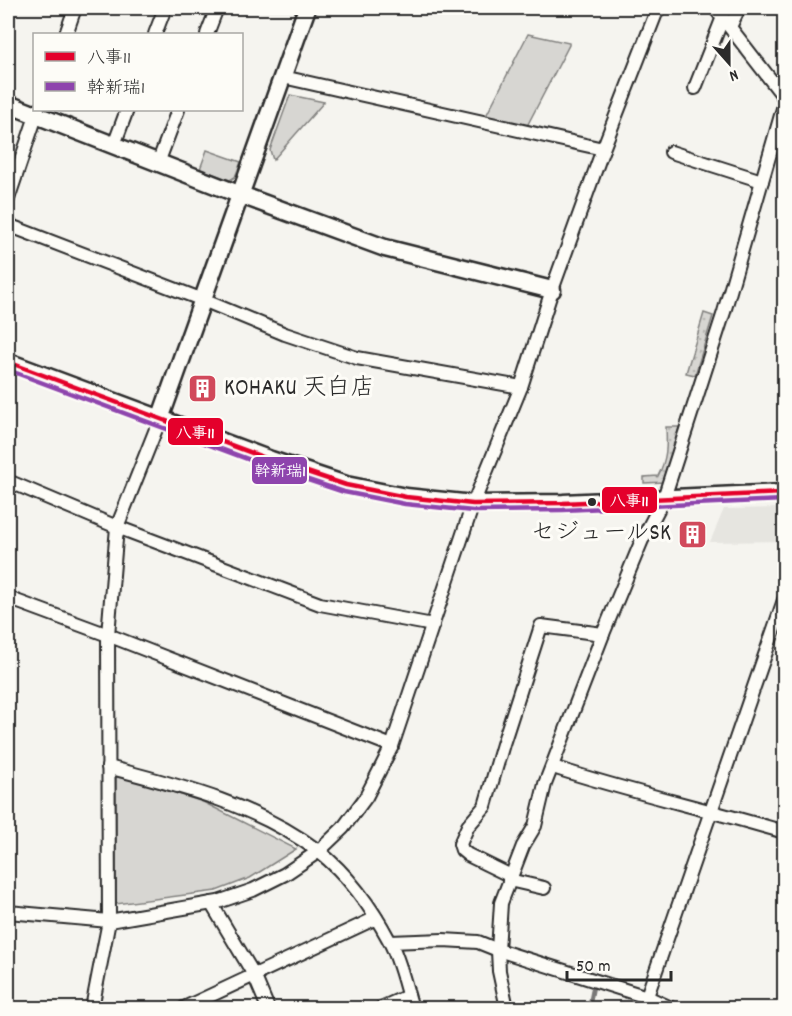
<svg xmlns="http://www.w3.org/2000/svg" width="792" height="1016" font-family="Dekko,'Klee One',sans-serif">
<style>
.built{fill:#e6e5e0}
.grass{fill:url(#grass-dots);stroke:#81807e;stroke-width:1.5}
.park{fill:#d7d6d2;stroke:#81807e;stroke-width:1.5}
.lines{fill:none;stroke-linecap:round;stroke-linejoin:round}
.stream{stroke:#797877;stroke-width:4}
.street-casing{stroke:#2b2b2b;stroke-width:16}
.secondary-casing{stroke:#2b2b2b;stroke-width:21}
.street{stroke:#fdfcf7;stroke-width:12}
.secondary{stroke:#fdfcf7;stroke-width:16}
.bus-1-casing{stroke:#fdfcf7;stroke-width:9}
.bus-2-casing{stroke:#fdfcf7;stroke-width:9}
.bus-1{stroke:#e4002b;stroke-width:4.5}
.bus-2{stroke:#8e44ad;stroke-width:4.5}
.bus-dot{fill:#2b2b2b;stroke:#fdfcf7;stroke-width:2}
.labels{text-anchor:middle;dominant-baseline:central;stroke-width:6;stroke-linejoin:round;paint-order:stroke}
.poi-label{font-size:24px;fill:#2b2b2b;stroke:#fdfcf7;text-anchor:start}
.line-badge{stroke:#fdfcf7;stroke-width:2}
.badge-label{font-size:16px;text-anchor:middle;font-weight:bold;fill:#fff}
</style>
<defs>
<pattern id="grass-dots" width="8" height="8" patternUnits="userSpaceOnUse" patternTransform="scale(1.5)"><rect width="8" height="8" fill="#d7d6d2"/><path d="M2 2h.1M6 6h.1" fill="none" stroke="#b9b8b4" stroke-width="1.8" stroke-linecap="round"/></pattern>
</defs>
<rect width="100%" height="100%" fill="#f5f4ef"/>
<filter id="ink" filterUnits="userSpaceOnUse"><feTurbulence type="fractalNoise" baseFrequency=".0167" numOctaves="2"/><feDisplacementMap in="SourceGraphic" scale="12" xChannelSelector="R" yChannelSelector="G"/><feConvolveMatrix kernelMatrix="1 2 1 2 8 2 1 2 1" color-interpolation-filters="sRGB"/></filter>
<g filter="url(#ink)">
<path class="built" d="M784 508V541L710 542 724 509Z"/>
<g class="grass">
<path d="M704 313 713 316 695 375 686 373Z"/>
<path d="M666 427H679L665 482 644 483V477L658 476C667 459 667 446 666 427Z"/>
</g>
<g class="park">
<path d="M528 34 569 43V45L527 126 488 117 487 114Z"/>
<path d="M290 95 324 102 273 160 270 150Z"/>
<path d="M207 150 241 162 235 177 230 180 200 169Z"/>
<path d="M116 774 203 802 296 849 250 878 216 891 116 904Z"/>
</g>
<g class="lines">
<path class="stream" d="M589 1008 593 988"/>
<defs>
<g id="street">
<path d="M715 8 784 97"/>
<path d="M730 27 739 8"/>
<path d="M66 34 75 8"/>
<path d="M155 34 165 8"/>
<path d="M207 34 217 8"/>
<path d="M283 77 603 149"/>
<path d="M695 88 723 17"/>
<path d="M114 145 127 110"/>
<path d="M671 152 762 181"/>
<path d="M158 163 178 110"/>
<path d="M8 199 38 110"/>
<path d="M8 225 203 300 285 334 357 358 521 387"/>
<path d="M8 481 117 527 320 604 433 625"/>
<path d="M8 598 108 635 392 746"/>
<path d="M108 767C181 786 257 805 318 851 347 873 372 908 389 940 400 960 405 986 412 1008"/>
<path d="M553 767C629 792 708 809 784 832"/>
<path d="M511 876 468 855 462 850 460 844 468 826 485 806 503 744 541 626 603 634"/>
<path d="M509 880 544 888"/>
<path d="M211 903 254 975 268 1008"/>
<path d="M8 912 109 921 218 902 253 890 285 874 319 851 343 828 366 797 392 746 473 504 521 387 552 290 603 149 658 8"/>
<path d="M390 942 443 940 478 942 498 950 647 997 671 1008"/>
<path d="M92 1008 109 921 108 635 117 527 160 419"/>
<path d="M184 1008 376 918"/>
<path d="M381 1008 408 996"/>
<path d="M507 1008 499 971 498 950 501 903 523 846 535 826 545 784 603 634 642 540 664 498 724 312 784 105"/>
<path d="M643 1008 784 600"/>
</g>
<g id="secondary">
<path d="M8 104 241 195 385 248 552 290"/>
<path d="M8 362 271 460 346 485 406 497 473 504 563 503 784 493"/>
<path d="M160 419 307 8"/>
</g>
</defs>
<use href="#street" class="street-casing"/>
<use href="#secondary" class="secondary-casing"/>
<use href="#street" class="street"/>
<use href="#secondary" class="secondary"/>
<defs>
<path id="bus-1" d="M8 362 271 460 346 485 406 497 473 504 563 503 784 493"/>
<path id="bus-2" d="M8 370 269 467 344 492 405 504 473 511 563 510 784 500"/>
</defs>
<use href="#bus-1" class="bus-1-casing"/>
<use href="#bus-2" class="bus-2-casing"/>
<use href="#bus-1" class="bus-1"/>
<use href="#bus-2" class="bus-2"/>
</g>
</g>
<defs>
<symbol id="building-square" viewBox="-11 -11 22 22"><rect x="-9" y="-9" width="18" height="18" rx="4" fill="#d1495b" stroke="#fdfcf7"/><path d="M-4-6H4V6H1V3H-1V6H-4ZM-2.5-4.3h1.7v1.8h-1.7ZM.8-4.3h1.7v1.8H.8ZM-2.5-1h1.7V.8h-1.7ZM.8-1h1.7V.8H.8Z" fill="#fff"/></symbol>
</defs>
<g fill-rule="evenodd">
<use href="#building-square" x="186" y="372" width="33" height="33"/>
<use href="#building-square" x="676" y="518" width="33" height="33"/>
</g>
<circle class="bus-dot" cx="592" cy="502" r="5"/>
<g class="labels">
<g class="poi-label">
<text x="224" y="389">KOHAKU 天白店</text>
<text x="671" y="534" text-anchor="end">セジュールSK</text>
</g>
</g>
<g class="line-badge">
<rect x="167" y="417" width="57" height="29" rx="6" fill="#e4002b"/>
<rect x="251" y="456" width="57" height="29" rx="6" fill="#8e44ad"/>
<rect x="601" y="486" width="57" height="28" rx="6" fill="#e4002b"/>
</g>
<g class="badge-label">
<text x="195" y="438">八事11</text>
<text x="280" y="476">幹新瑞1</text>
<text x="629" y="506">八事11</text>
</g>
<rect width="792" height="1016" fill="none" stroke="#fdfcf7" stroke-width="30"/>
<rect x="15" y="15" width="762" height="986" fill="none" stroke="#2b2b2b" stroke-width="2" filter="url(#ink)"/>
<rect x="33" y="33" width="210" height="78" fill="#fdfcf7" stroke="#a9a8a5" stroke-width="1.5"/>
<rect x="45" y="52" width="30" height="9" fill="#e4002b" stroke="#a9a8a5" stroke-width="1.5"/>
<text x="87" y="63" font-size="18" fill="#2b2b2b">八事11</text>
<rect x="45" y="82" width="30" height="9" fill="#8e44ad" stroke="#a9a8a5" stroke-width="1.5"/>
<text x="87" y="93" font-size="18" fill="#2b2b2b">幹新瑞1</text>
<g transform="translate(729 63) rotate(159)" stroke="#fdfcf7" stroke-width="4.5" paint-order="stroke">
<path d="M0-4.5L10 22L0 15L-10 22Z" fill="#2b2b2b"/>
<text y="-9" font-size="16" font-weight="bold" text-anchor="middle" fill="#2b2b2b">N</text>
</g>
<path d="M567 971v9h104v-9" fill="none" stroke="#2b2b2b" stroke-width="3"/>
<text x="576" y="971" font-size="18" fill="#2b2b2b" stroke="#fdfcf7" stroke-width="4.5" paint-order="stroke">50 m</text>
</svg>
